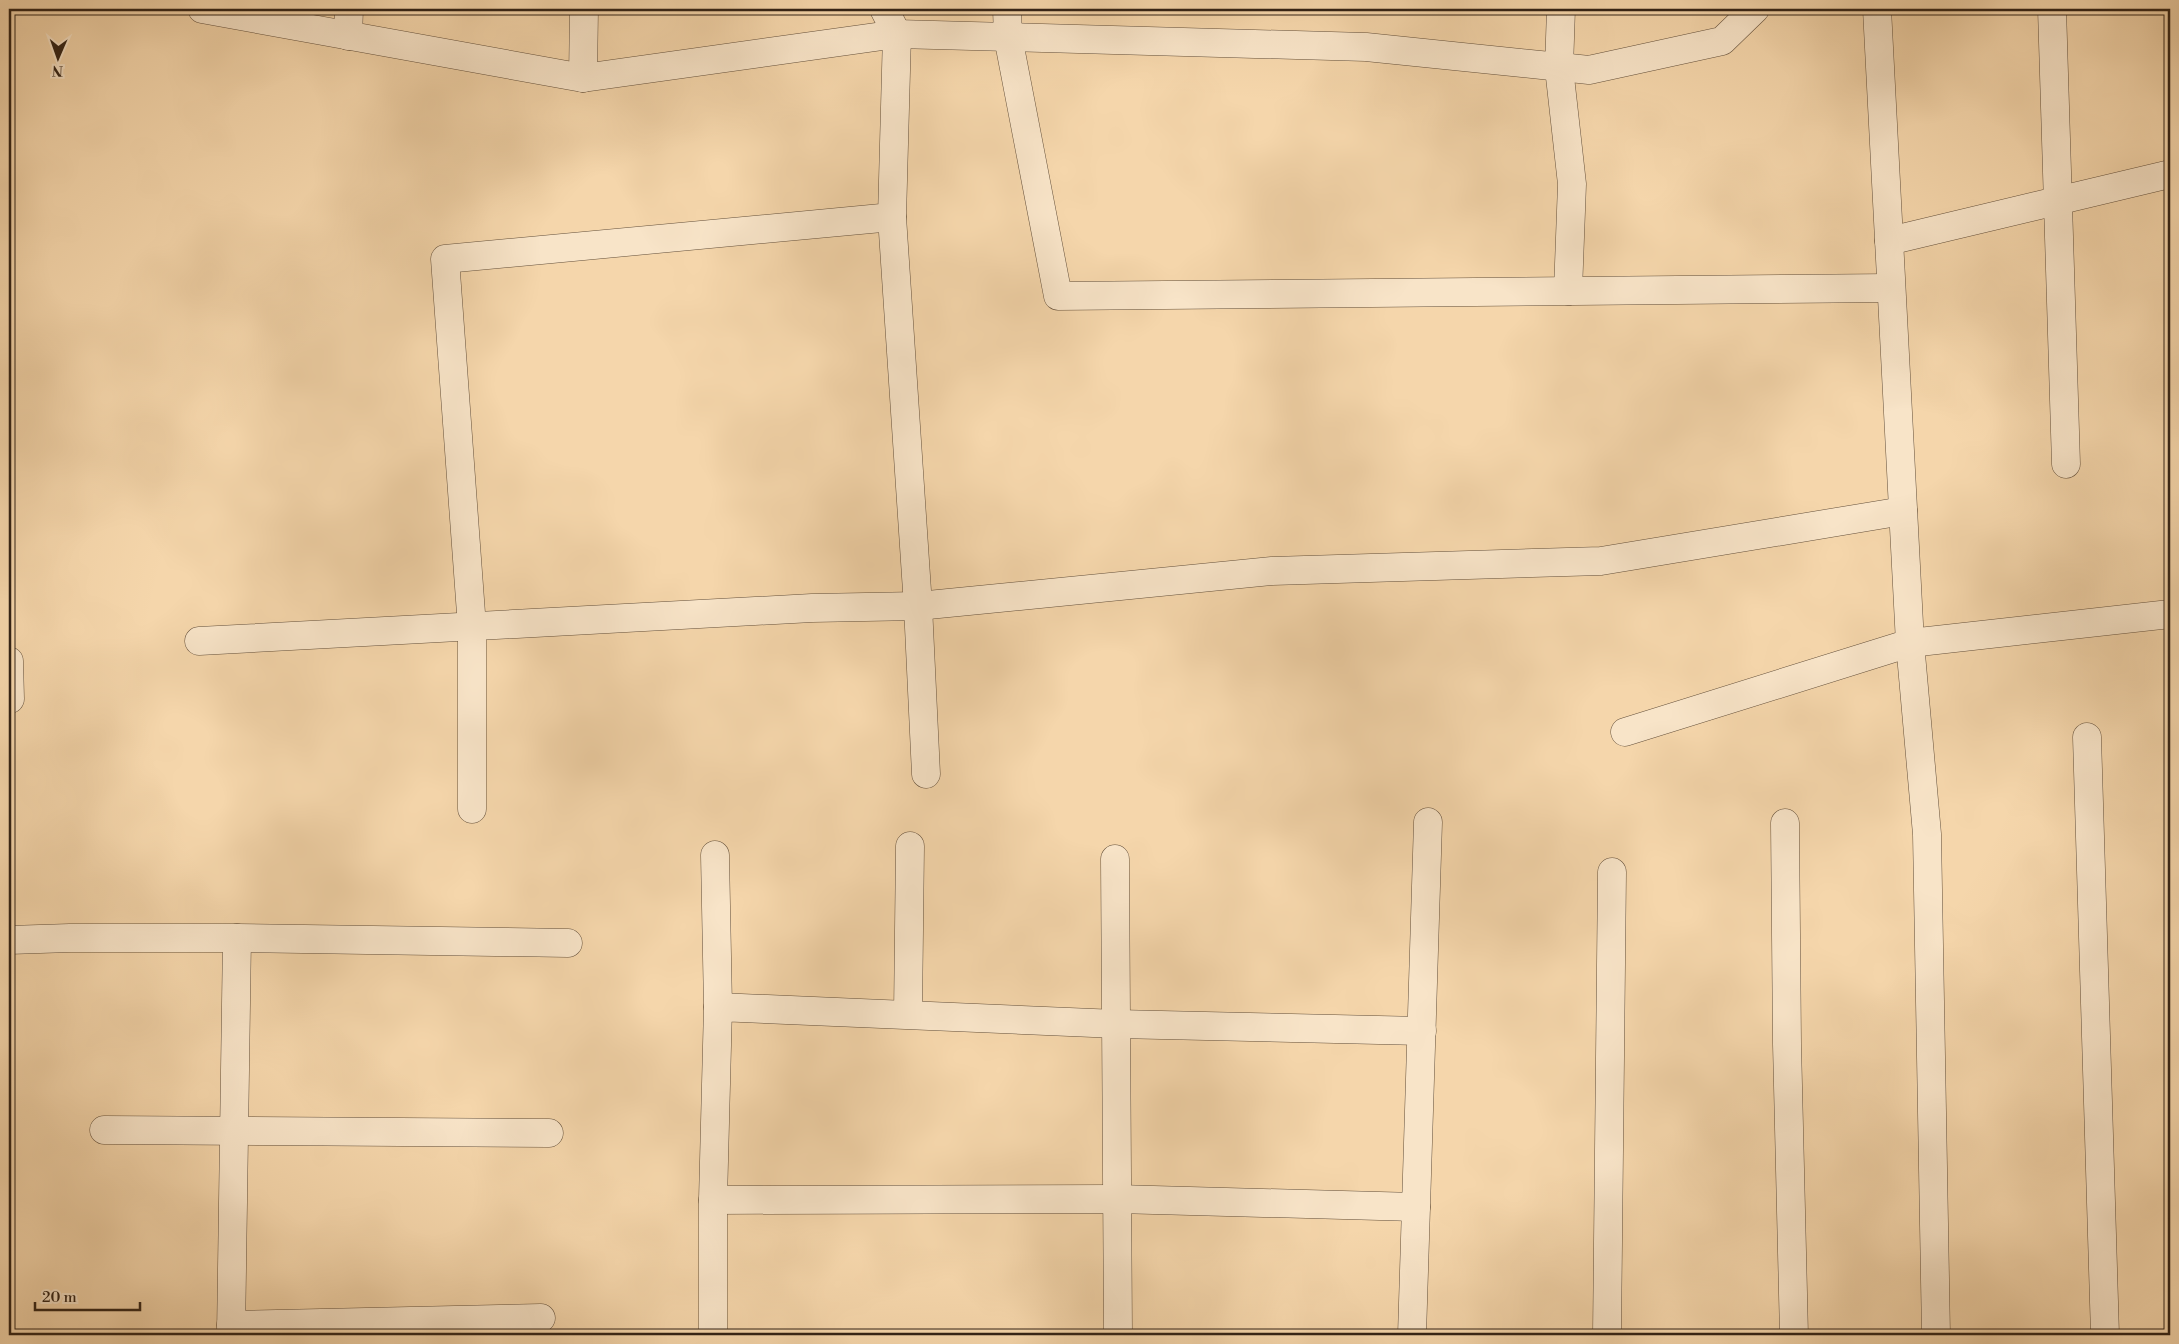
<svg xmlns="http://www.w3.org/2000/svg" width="2179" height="1344" font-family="'Libre Bodoni',serif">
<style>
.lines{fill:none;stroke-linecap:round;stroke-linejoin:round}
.street-casing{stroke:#64503b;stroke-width:29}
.street{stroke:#f8e4c8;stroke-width:28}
</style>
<rect width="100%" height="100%" fill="#f5d6ab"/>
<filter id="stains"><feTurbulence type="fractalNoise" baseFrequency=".004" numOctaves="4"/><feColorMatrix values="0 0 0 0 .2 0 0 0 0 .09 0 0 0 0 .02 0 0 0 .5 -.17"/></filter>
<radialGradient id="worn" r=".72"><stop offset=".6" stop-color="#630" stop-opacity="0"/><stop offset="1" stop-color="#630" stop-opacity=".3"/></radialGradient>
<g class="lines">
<defs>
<g id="street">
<path d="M202 9 583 78 897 34 1366 47 1589 70 1722 41 1755 9"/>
<path d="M1007 9 1008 37 1058 296 1891 288"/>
<path d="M1561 9 1559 68 1572 184 1568 291"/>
<path d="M1877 9 1910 643 1927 834 1936 1335"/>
<path d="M2052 9 2066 464"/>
<path d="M348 36 349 9"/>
<path d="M583 78 584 9"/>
<path d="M892 217 918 606 926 774"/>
<path d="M1889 241 2170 174"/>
<path d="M199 641 812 608 918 606 1272 571 1601 561 1903 511"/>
<path d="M9 661 10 699"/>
<path d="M1625 732 1910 643 2170 614"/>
<path d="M2087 737 2105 1335"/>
<path d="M472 809V627L445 259 892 217 897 34 884 9"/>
<path d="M1785 823 1787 1044 1794 1335"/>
<path d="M715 855 718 1007"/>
<path d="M1115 859 1118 1335"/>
<path d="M9 940 70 938H237"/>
<path d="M908 1014 910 846"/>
<path d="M104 1130 549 1133"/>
<path d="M713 1200 1117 1199 1416 1207"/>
<path d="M231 1325 541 1318"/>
<path d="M231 1335 237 938 568 943"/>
<path d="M713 1335V1200L718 1007 1117 1024 1422 1031"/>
<path d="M1412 1335 1428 822"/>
<path d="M1607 1335 1612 872"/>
</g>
</defs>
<use href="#street" class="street-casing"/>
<use href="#street" class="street"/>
</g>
<rect width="2179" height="1344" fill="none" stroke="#f5d6ab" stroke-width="30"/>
<rect x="10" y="10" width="2159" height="1324" fill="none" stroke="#332316" stroke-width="2.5"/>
<rect x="15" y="15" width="2149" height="1314" fill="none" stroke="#332316"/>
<g transform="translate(58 58) rotate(182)" stroke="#f8e4c8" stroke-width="4" paint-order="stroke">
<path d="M0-4L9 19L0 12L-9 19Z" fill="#332316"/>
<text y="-8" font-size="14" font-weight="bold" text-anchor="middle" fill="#332316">N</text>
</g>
<path d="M35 1302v8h105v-8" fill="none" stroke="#332316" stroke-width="2.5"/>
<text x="42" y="1302" font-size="15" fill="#332316" stroke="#f8e4c8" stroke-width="4" paint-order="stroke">20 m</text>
<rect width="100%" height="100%" filter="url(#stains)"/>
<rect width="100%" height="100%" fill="url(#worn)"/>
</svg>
